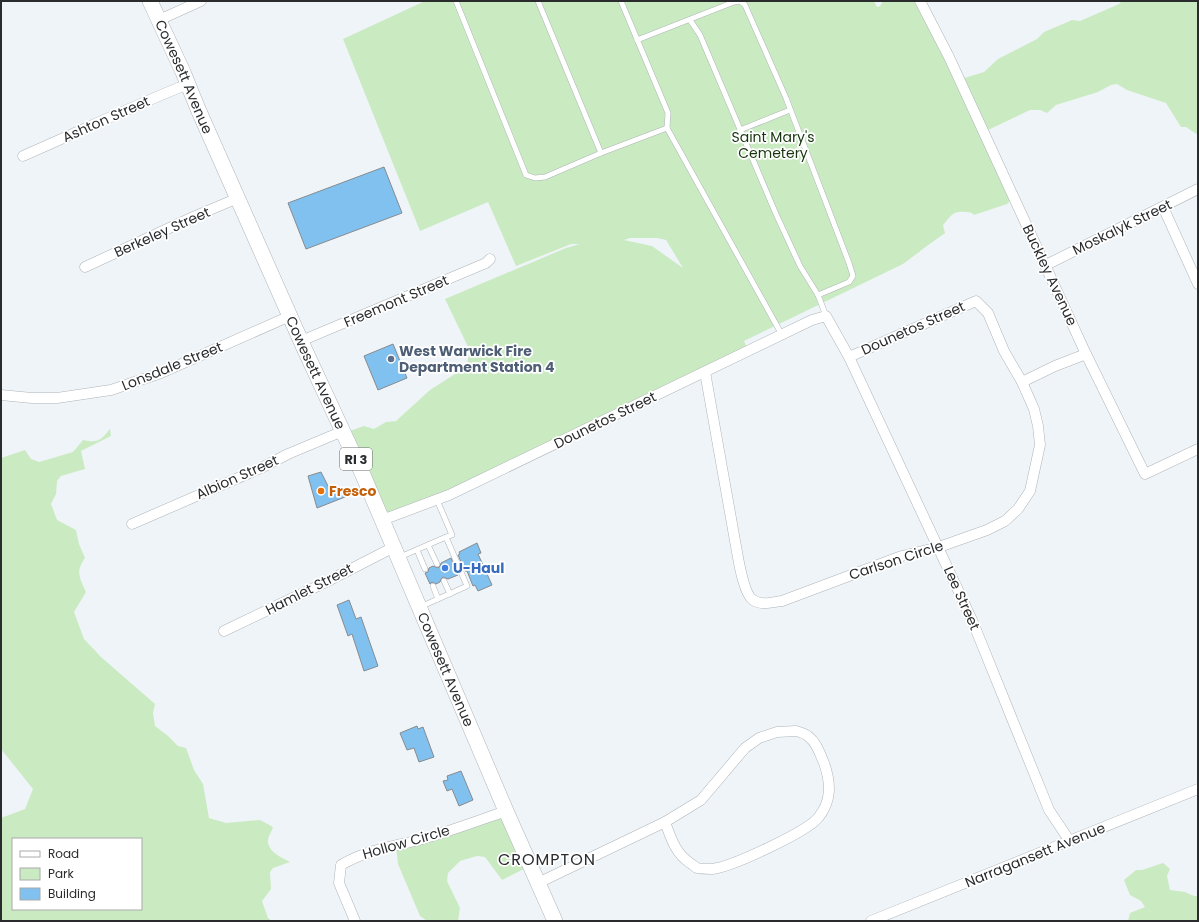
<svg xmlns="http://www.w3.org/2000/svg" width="1199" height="922" font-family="Poppins,sans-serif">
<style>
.green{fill:#caebc2;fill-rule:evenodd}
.building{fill:#81c1ef;stroke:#878b8f}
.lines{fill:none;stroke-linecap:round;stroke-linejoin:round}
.lane-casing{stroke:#afb4b8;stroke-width:6}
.street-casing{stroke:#afb4b8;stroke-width:11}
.primary-casing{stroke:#afb4b8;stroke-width:16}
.lane{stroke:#fff;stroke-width:5}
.street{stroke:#fff;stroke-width:10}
.primary{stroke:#fff;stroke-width:15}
.service-dot{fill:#5c6f8a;stroke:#fff;stroke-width:1.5}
.food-dot{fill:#e8710a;stroke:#fff;stroke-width:1.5}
.shop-dot{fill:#3f7fe0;stroke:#fff;stroke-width:1.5}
.labels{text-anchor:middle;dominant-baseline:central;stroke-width:3.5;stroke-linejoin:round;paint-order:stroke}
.shield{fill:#fff;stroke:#6a6b6c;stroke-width:1}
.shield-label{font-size:13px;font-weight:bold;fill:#2a2b2d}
.street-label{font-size:14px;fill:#2a2b2d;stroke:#fff}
.park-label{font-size:14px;fill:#17350d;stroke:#fff}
.service-label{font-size:14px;font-weight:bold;fill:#4e5e75;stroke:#fff;text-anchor:start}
.food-label{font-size:14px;font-weight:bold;fill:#c56008;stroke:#fff;text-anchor:start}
.shop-label{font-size:14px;font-weight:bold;fill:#366cbe;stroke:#fff;text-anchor:start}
.quarter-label{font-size:16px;letter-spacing:1px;fill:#2a2b2d;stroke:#fff}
</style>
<rect width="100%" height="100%" fill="#eff4f8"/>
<g class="green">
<path d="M425 1H874L877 7 880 6 883 1H919L961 79 984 72 998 59 1037 39 1044 32 1072 20 1080 21 1119 4 1122 1H1198V135L1186 127H1181L1166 103 1127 90 1117 84 1111 85 1098 92 1056 105 1047 113 1040 110H1030L986 131 1015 196 1007 204 974 215C971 212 969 212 965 212 953 210 950 217 943 225L945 233 920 251 919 253V252L903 264 744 341 748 350 453 492 380 519 341 434 364 426 374 429 386 422 396 421 430 390 466 367 470 351 445 299 566 248 580 244H571L516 266 488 202 420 231 343 39ZM630 238H657L666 240 683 268 652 246 624 240Z"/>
<path d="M110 429 111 436 81 451 85 469 61 476 57 481 56 494 51 504 57 520 76 530 79 544 85 558C75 572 80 578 86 592L74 612 84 639 101 657 155 704 153 713 155 726 168 736 178 746 186 748 194 770 203 784 209 818 226 823 260 820 273 827C272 831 269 835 268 839 267 852 281 857 290 862L273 868 270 872 271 889 262 901 268 918 272 921H1V818L25 809 33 789 1 749V458L25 450 31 459 39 462 73 452 83 440C98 443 100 441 110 429ZM13 839H141V909H13Z"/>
<path d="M505 811 530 866 502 880 485 857 477 856 460 861 448 873 447 881 460 908 458 921H427L420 916 398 864 396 846Z"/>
<path d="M1163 863 1170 869 1167 876 1170 890 1185 892 1194 896H1198V921H1128L1130 913 1145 907 1141 901 1130 895 1124 880 1136 870H1142Z"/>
</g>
<g class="building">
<path d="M384 167 402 213 306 249 288 203Z"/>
<path d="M393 344 407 378 378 390 364 356Z"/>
<path d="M321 472 331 492 341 489 345 497 317 508 308 476Z"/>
<path d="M477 543 481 553 478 554 492 585 478 591 475 585 473 586 467 571H465L458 555 460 554 459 552Z"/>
<path d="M451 558 458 575 448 579 443 577 441 579 440 582 436 584 432 582 430 584 425 573 428 572 429 568 433 566 438 568 440 566 441 563Z"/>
<path d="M349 600 356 619 361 617 378 666 364 671 352 634 348 636 337 605Z"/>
<path d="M417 726 418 729 423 727 434 757 419 762 414 748 407 750 400 733Z"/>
<path d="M461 771 473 800 459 806 452 789 447 791 443 781 448 780 447 776Z"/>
</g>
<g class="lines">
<defs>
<g id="lane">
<path d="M456 1 526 175 535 178 545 177 601 153 667 128"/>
<path d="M538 1 601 153"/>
<path d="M621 1 668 113 667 128 782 335"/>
<path d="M637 40 734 2 740 1 745 5 786 98 849 263 853 276 849 282 818 295 800 266 776 214 700 35 690 20"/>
<path d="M740 130 790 110"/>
<path d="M818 295 826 316"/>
<path d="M437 500 452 535 446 537"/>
<path d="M428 545 437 564"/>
<path d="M417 550 425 569"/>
<path d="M400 557 446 537 467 586 420 607"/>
<path d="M444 581 450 594"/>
<path d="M433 586 438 599"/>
</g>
<g id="street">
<path d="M920 1 949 57 1086 354 1145 474 1198 449"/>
<path d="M159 20 201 1"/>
<path d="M23 156C78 132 133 106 188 84"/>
<path d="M1163 207 1198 284"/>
<path d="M1046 265 1198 189"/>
<path d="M85 267 193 217 238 198"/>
<path d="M301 341 486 263 490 259"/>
<path d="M705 372 737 552C739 563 744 594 753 600 762 606 773 602 782 601L902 556 939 547 987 530 1005 521 1018 509 1030 491 1040 445 1038 426 1034 409 1022 382 1004 351 988 313 976 301 849 357"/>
<path d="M1022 382 1055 366 1086 354"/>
<path d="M1 395 32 398H57L111 390 161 373 290 316"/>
<path d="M382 520 449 495 812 320 826 316 849 357 972 620 1049 810 1069 840"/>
<path d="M132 524 261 468 288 454 343 431"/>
<path d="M224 631 324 583 394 547"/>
<path d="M796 731C800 732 806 734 809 737 817 743 820 754 824 763 831 783 832 801 818 818 806 832 732 867 712 869 708 869 701 869 697 868 695 867 692 864 690 863 675 853 671 838 665 822L701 800 745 748 759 738 777 732Z"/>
<path d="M538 883 665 822"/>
<path d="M355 921 339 883 341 865C366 850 391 847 419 840 448 832 477 821 506 811"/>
<path d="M871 921 1198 789"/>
</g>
<g id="primary">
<path id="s1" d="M150 1 183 72 198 109 304 348 363 475 506 811 555 921"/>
</g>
</defs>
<use href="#lane" class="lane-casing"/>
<use href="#street" class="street-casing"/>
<use href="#primary" class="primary-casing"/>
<use href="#lane" class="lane"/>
<use href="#street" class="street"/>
<use href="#primary" class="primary"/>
</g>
<circle class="service-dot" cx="391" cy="359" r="4"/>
<circle class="food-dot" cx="321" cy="491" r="4"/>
<circle class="shop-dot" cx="445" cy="568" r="4"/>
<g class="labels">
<rect class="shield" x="340" y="448" width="32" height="22" rx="3"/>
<g class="shield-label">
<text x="356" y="459">RI 3</text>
</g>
<g class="street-label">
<text stroke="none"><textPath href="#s1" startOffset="83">Cowesett Avenue</textPath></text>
<text transform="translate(106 119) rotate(-24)">Ashton Street</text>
<text transform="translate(1122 227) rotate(-26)">Moskalyk Street</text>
<text transform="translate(162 232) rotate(-24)">Berkeley Street</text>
<text transform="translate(1050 275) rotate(65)">Buckley Avenue</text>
<text transform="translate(396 301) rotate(-23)">Freemont Street</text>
<text transform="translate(913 328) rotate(-24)">Dounetos Street</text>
<text transform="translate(172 366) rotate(-22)">Lonsdale Street</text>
<text stroke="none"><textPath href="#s1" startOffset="407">Cowesett Avenue</textPath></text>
<text transform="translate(605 420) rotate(-26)">Dounetos Street</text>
<text transform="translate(237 477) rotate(-24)">Albion Street</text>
<text transform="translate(896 560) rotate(-18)">Carlson Circle</text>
<text transform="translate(309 589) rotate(-27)">Hamlet Street</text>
<text transform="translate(962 598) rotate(66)">Lee Street</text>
<text stroke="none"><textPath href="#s1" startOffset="731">Cowesett Avenue</textPath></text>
<text transform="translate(406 842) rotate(-16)">Hollow Circle</text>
<text transform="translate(1035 855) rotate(-22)">Narragansett Avenue</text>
</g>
<g class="park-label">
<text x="773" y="137">Saint Mary's<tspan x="773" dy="16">Cemetery</tspan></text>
</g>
<g class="service-label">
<text x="399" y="351">West Warwick Fire<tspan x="399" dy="16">Department Station 4</tspan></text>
</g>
<g class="food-label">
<text x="329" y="491">Fresco</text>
</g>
<g class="shop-label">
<text x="453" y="568">U-Haul</text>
</g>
<g class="quarter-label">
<text x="547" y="859">CROMPTON</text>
</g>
</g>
<rect width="1199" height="922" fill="none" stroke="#2a2b2d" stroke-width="4"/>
<rect x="12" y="838" width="130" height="72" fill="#ffffff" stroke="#aaaaab"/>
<rect x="20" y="851" width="20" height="6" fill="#ffffff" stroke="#aaaaab"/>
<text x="48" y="858" font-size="12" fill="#2a2b2d">Road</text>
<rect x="20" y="868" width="20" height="12" fill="#caebc2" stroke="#aaaaab"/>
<text x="48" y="878" font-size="12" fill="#2a2b2d">Park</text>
<rect x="20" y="888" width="20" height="12" fill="#81c1ef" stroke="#aaaaab"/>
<text x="48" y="898" font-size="12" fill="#2a2b2d">Building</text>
</svg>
